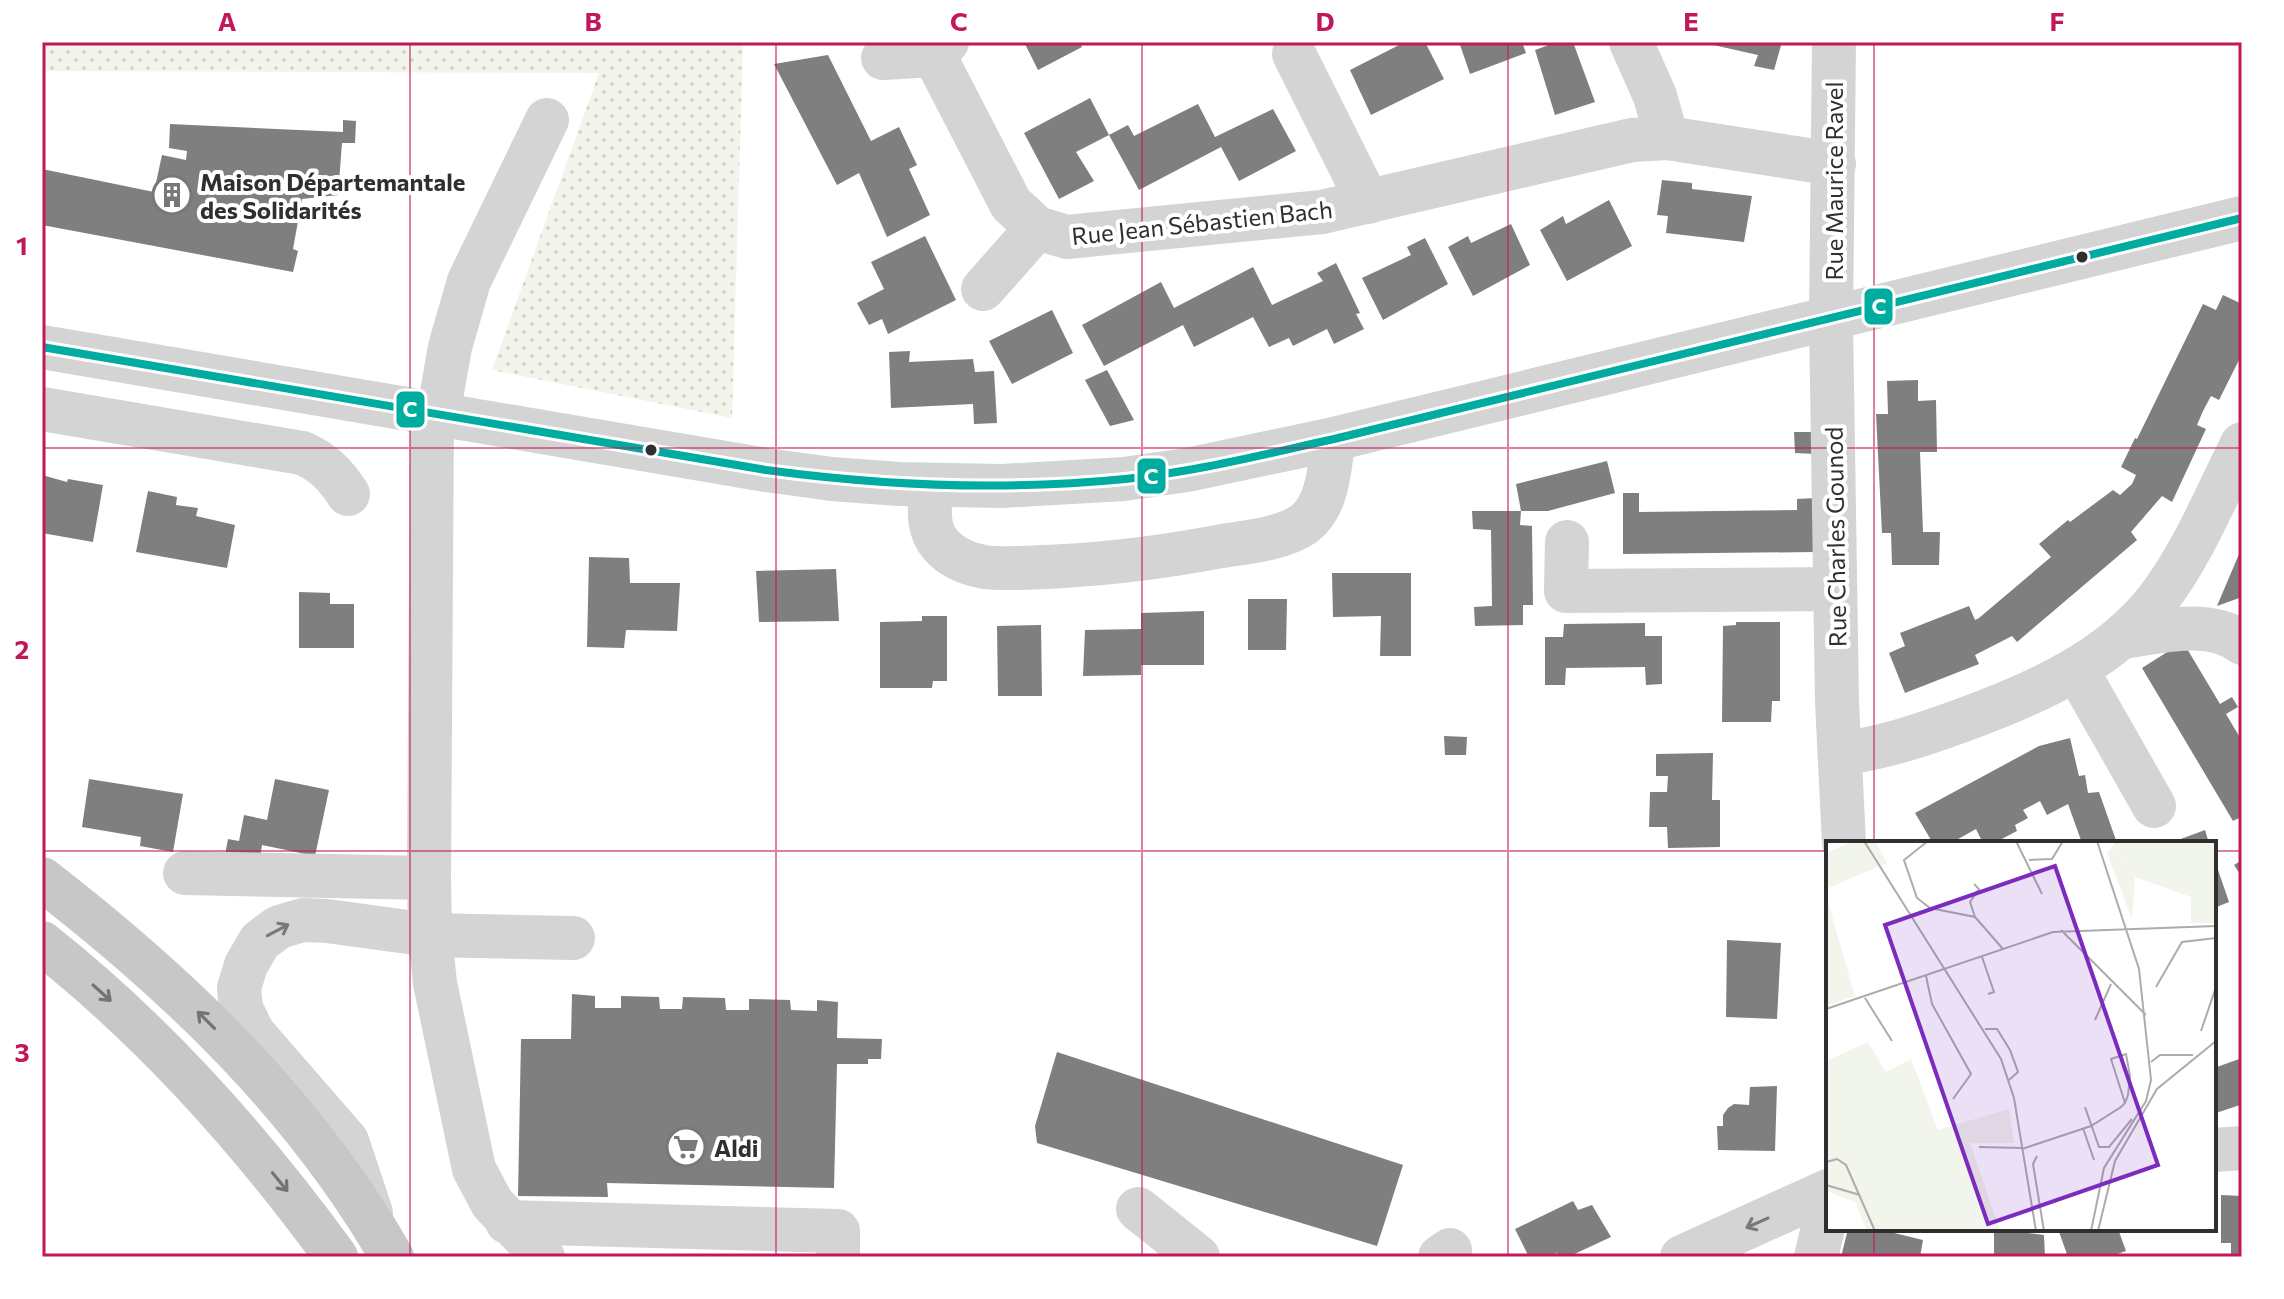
<svg xmlns="http://www.w3.org/2000/svg" width="2284" height="1299" font-family="Commissioner,sans-serif">
<style>
.grass{fill:url(#grass-dots)}
.building{fill:#7f7f7f}
.lines{fill:none;stroke-linecap:round;stroke-linejoin:round}
.minor{stroke:#d4d4d4;stroke-width:44}
.major{stroke:#c7c7c7;stroke-width:44}
.bus-1-casing{stroke:#fff;stroke-width:14}
.bus-1{stroke:#00aba0;stroke-width:8}
.oneway{stroke:#797979}
.oneway2{stroke:#737373}
.grid{fill:none;stroke:#c2185b;stroke-width:2;stroke-opacity:0.55}
.bus-dot{fill:#2f2f2f;stroke:#fff;stroke-width:3}
.labels{text-anchor:middle;dominant-baseline:central;stroke-width:8;stroke-linejoin:round;paint-order:stroke}
.poi-label{font-size:24px;font-weight:bold;fill:#2f2f2f;stroke:#fff;text-anchor:start}
.street-label{font-size:24px;fill:#2f2f2f;stroke:#fff}
.inset-road{fill:none;stroke:#acacac;stroke-width:2}
.view{fill:#7b2cbf;fill-opacity:0.15;stroke:#7b2cbf;stroke-width:4}
.inset-edge{fill:none;stroke:#2f2f2f;stroke-width:4}
.line-badge{stroke:#fff;stroke-width:3}
.badge-label{font-size:22px;text-anchor:middle;font-weight:bold;fill:#fff}
.neatline{fill:none;stroke:#c2185b;stroke-width:3}
.grid-label{font-size:26px;text-anchor:middle;font-weight:bold;fill:#c2185b}
</style>
<defs>
<pattern id="grass-dots" width="8" height="8" patternUnits="userSpaceOnUse" patternTransform="scale(2)"><rect width="8" height="8" fill="#f2f5ec"/><path d="M2 2h.1M6 6h.1" fill="none" stroke="#d0d2cb" stroke-width="1.8" stroke-linecap="round"/></pattern>
</defs>
<rect width="100%" height="100%" fill="#fff"/>
<path class="grass" d="M42 42H743L732 418 492 370 599 73 42 71Z"/>
<g class="building">
<path d="M1024 42H1080L1082 47 1038 70Z"/>
<path d="M1405 42H1425L1444 79 1371 115 1350 70Z"/>
<path d="M1459 42H1522L1526 53 1470 74Z"/>
<path d="M1557 42H1573L1595 102 1555 115 1535 50Z"/>
<path d="M1700 42H1782L1774 70 1754 66 1758 55Z"/>
<path d="M828 55 871 141 899 127 917 165 909 169 930 215 887 237 859 173 837 185 774 64Z"/>
<path d="M1090 98 1109 135 1076 152 1094 181 1059 199 1024 133Z"/>
<path d="M1198 104 1215 137 1273 109 1296 151 1239 181 1221 147 1139 190 1109 135 1128 125 1134 136Z"/>
<path d="M343 120 356 121 355 143H342L338 195 302 199 293 249 298 251 293 272 42 225V169L154 192 162 155 186 160 187 151 169 148 170 124 343 132Z"/>
<path d="M1662 180 1692 183V189L1752 196 1744 242 1666 233 1668 216 1657 215Z"/>
<path d="M1609 200 1632 246 1567 281 1540 230 1563 216 1566 224Z"/>
<path d="M1511 224 1530 265 1473 296 1448 247 1468 236 1471 243Z"/>
<path d="M925 236 956 300 888 334 882 319 869 325 857 303 884 289 871 262Z"/>
<path d="M1425 238 1448 284 1383 320 1362 278 1411 255 1407 247Z"/>
<path d="M1336 263 1360 313 1356 314 1364 329 1334 344 1327 329 1293 346 1289 338 1269 347 1253 317 1194 347 1183 325 1104 366 1082 325 1161 282 1174 308 1253 267 1272 305 1323 281 1317 273Z"/>
<path d="M2223 295 2242 304V354L2219 400 2211 396 2203 411 2197 425 2206 429 2172 502 2162 496 2131 532 2137 540 2017 642 2012 636 1975 655 1979 664 1905 693 1889 653 1905 646 1900 633 1969 606 1975 620 1979 618 2051 557 2039 544 2068 520 2070 522 2113 490 2120 495 2132 484 2136 475 2121 467 2135 438 2137 439 2203 304 2216 310Z"/>
<path d="M1052 310 1073 353 1012 384 989 341Z"/>
<path d="M910 351 909 362 973 359 975 372 994 371 997 423 974 424 973 404 891 408 889 352Z"/>
<path d="M1107 370 1134 420 1110 426 1085 380Z"/>
<path d="M1918 380V401L1936 400 1937 452H1920L1923 532H1940L1939 565H1892L1891 533H1882L1876 414H1888L1887 381Z"/>
<path d="M1794 432H1816L1815 454 1795 453Z"/>
<path d="M1607 461 1615 493 1548 511H1521L1516 484Z"/>
<path d="M42 475 67 482 68 479 103 485 93 542 42 533Z"/>
<path d="M148 491 177 497 176 505 198 508 196 516 235 525 227 568 136 552Z"/>
<path d="M1623 493H1639V512L1797 510V499L1815 498V552L1623 554Z"/>
<path d="M1472 511H1521L1520 525 1532 526 1533 605H1523V625L1475 626 1474 607 1492 606 1491 530 1473 529Z"/>
<path d="M2242 547V597L2217 606Z"/>
<path d="M589 557 629 558 630 583H680L677 631 626 630 624 648 587 647Z"/>
<path d="M836 569 839 621 759 622 756 571Z"/>
<path d="M1332 573H1411V656H1380L1381 616 1333 617Z"/>
<path d="M299 592 330 593V604H354V648H299Z"/>
<path d="M1248 599H1287L1286 650H1248Z"/>
<path d="M1204 611V665H1141V675L1083 676 1085 630 1141 629V613Z"/>
<path d="M922 616H947V681H933L932 688H880V622L922 621Z"/>
<path d="M1736 622H1780V701H1772L1771 722H1722L1723 626 1736 625Z"/>
<path d="M1645 623V636H1662V684L1646 685 1645 667 1566 668 1565 685H1545V637H1563L1564 624Z"/>
<path d="M1041 625 1042 696H998L997 626Z"/>
<path d="M2183 642 2220 704 2232 697 2238 707 2226 714 2242 741V823L2239 818 2233 821 2142 668Z"/>
<path d="M1444 736 1467 737 1466 755H1445Z"/>
<path d="M2070 738 2079 776 2085 775 2088 793 2099 792 2117 843H2082L2068 804 2047 815 2040 801 2023 810 2028 818 2015 825 2017 831 1994 843H1983L1976 829 1951 843H1911V840H1931L1915 813 2039 746Z"/>
<path d="M1713 753 1712 800H1720V847L1668 848 1667 827H1649L1650 792H1667L1668 776H1656V754Z"/>
<path d="M89 779 183 794 173 852 140 846 141 837 82 827Z"/>
<path d="M275 779 329 790 315 856 262 845 259 866 223 865 228 839 239 841 244 815 267 820Z"/>
<path d="M2205 830 2209 843H2170Z"/>
<path d="M2214 858 2229 902 2214 908Z"/>
<path d="M2242 860V877L2234 865Z"/>
<path d="M1727 940 1781 943 1777 1019 1726 1017Z"/>
<path d="M572 994 595 996V1008H621V996L659 997 660 1009H682L683 997 725 998 726 1010H749V999L790 1000 791 1010 817 1011V1000L838 1002 837 1038 882 1039 881 1059H868V1064H837L834 1188 607 1183 608 1197 518 1196 521 1039H571Z"/>
<path d="M1057 1052 1403 1165 1377 1246 1037 1143 1035 1126Z"/>
<path d="M2242 1058V1111L2240 1105 2216 1113 2214 1068Z"/>
<path d="M1777 1086 1775 1151 1718 1150 1717 1126H1723V1115L1728 1108 1734 1104 1749 1105 1750 1087Z"/>
<path d="M2221 1195 2242 1196V1257H2231V1243H2221Z"/>
<path d="M1573 1201 1578 1210 1592 1205 1611 1237 1568 1257H1561L1557 1253 1548 1257H1529L1515 1229Z"/>
<path d="M1848 1229H1878L1923 1240 1920 1257H1841Z"/>
<path d="M1994 1229 2044 1235 2045 1257H1994Z"/>
<path d="M2058 1229H2118L2126 1251 2109 1257H2068Z"/>
</g>
<g class="lines">
<g class="minor">
<path d="M1631 42 1655 96 1667 138"/>
<path d="M1834 42 1831 320 1837 702 1844 843"/>
<path d="M1294 54 1368 202"/>
<path d="M934 55 1011 204 1037 228 1067 237 1322 212 1632 140 1667 138 1834 164"/>
<path d="M883 58 934 55 947 42"/>
<path d="M983 289 1037 228"/>
<path d="M42 347 766 470 832 479 899 484 1002 486 1124 479 1187 470 1334 439 2242 218"/>
<path d="M42 409 302 453C323 462 335 474 348 494"/>
<path d="M432 414 429 878 430 935 435 983 474 1169 492 1203 543 1257"/>
<path d="M438 415 450 347 469 281 547 120"/>
<path d="M931 486C930 506 926 529 941 545 951 557 969 564 984 567 1010 570 1037 567 1064 566 1117 563 1169 556 1222 546 1247 542 1282 539 1304 524 1329 505 1329 467 1334 439"/>
<path d="M1567 542 1566 591 1835 589"/>
<path d="M2123 637C2160 632 2210 618 2242 643"/>
<path d="M2076 669 2154 806"/>
<path d="M1840 754C1883 748 1922 735 1963 720 2034 694 2110 661 2158 599 2193 553 2216 496 2242 444"/>
<path d="M185 873 429 878"/>
<path d="M2214 1150 2242 1148"/>
<path d="M1138 1209 1198 1257"/>
<path d="M371 1213 347 1141 253 1033 241 1008 239 988 246 965 260 941 279 927 303 920 327 921 430 935 573 938"/>
<path d="M507 1222 838 1231V1257"/>
<path d="M1440 1257 1450 1250"/>
<path d="M1682 1257 1828 1191"/>
<path d="M1816 1257 1828 1207"/>
</g>
<g class="major">
<path d="M42 879C179 985 305 1105 392 1257"/>
<path d="M42 943C156 1033 251 1140 336 1257"/>
</g>
<defs>
<path id="bus-1" d="M42 347 766 470C885 486 1005 491 1125 479 1195 472 1265 454 1334 439L2242 218"/>
</defs>
<use href="#bus-1" class="bus-1-casing"/>
<use href="#bus-1" class="bus-1"/>
</g>
<defs><path id="oneway-shaft" d="M-6 0H5M1.5-3L5.5 0L1.5 3" fill="none" stroke-width="1.6" stroke-linecap="round" stroke-linejoin="round" transform="scale(2)"/></defs>
<g class="oneway">
<use href="#oneway-shaft" transform="translate(278 930) rotate(-28)"/>
<use href="#oneway-shaft" transform="translate(1757 1223) rotate(156)"/>
</g>
<g class="oneway2">
<use href="#oneway-shaft" transform="translate(102 993) rotate(42)"/>
<use href="#oneway-shaft" transform="translate(206 1020) rotate(-135)"/>
<use href="#oneway-shaft" transform="translate(280 1182) rotate(51)"/>
</g>
<path class="grid" d="M410 42V1257M776 42V1257M1142 42V1257M1508 42V1257M1874 42V843M42 448H2242M42 851H1828M2214 851H2242M1874 1229V1257"/>
<defs>
<symbol id="building-ring" viewBox="-11 -11 22 22"><circle r="9.5" fill="#fff" stroke="#787878" stroke-width="1.5"/><path d="M-4-6H4V6H1V3H-1V6H-4ZM-2.5-4.3h1.7v1.8h-1.7ZM.8-4.3h1.7v1.8H.8ZM-2.5-1h1.7V.8h-1.7ZM.8-1h1.7V.8H.8Z" fill="#787878"/></symbol>
<symbol id="supermarket-ring" viewBox="-11 -11 22 22"><circle r="9.5" fill="#fff" stroke="#787878" stroke-width="1.5"/><path d="M-6-5.5h2.5l.6 2H6L4.5 2H-2.5L-4.4-4H-6ZM-1.5 3.2a1.3 1.3 0 1 0 .1 0ZM3 3.2a1.3 1.3 0 1 0 .1 0Z" fill="#787878"/></symbol>
</defs>
<g fill-rule="evenodd">
<use href="#building-ring" x="150" y="173" width="44" height="44"/>
<use href="#supermarket-ring" x="664" y="1125" width="44" height="44"/>
</g>
<g class="bus-dot">
<circle cx="2082" cy="257" r="7"/>
<circle cx="651" cy="450" r="7"/>
</g>
<g class="labels">
<g class="poi-label">
<text x="200" y="181">Maison Départemantale<tspan x="200" dy="28">des Solidarités</tspan></text>
<text x="714" y="1147">Aldi</text>
</g>
<g class="street-label">
<text transform="translate(1833 181) rotate(-90)">Rue Maurice Ravel</text>
<text transform="translate(1202 222) rotate(-6)">Rue Jean Sébastien Bach</text>
<text transform="translate(1835 537) rotate(-91)">Rue Charles Gounod</text>
</g>
</g>
<g transform="translate(1826 841)">
<rect width="390" height="390" fill="#fff"/>
<path d="M288 4 309 36 306 78 281 12ZM0 54 29 155 0 165ZM42 201 60 231 85 218 112 289 183 268 188 302H144L174 390H41L29 361 0 350V220Z" fill="#f2f5ec"/>
<path d="M28 0H50L61 22 0 48V12Z" fill="#f2f5ec"/>
<path d="M286 0H390V82H365V56L309 36Z" fill="#f2f5ec"/>
<path class="inset-road" d="M38 0 175 218 188 257 210 390M102 0 78 19 91 57 104 67 149 76 177 108M190 0 216 53M203 19 226 18 237 0M148 43 153 48 144 61 149 76M235 89 320 174M156 116 168 151 162 153M100 135 106 163 145 233 127 258M330 146 356 101 390 97M39 157 66 200M0 168 227 91 390 85M269 179 285 143M159 188H171L184 209 192 231 183 239M375 190 390 146M325 221 334 214H367M259 266 273 306H283L306 278M257 287 268 319M153 306 196 307M196 308 265 285 295 266 299 262 302 254 304 235 300 213 285 218 299 262M211 315 207 323 218 390M0 321 11 318 20 324 49 390M0 344 34 354M265 390 278 327 320 260 325 239 313 128 271 0M272 390 289 320 331 248 390 200"/>
<path class="view" d="M229 25 332 324 162 383 59 84Z"/>
<rect width="390" height="390" class="inset-edge"/>
</g>
<g class="line-badge">
<rect x="1863" y="287" width="31" height="39" rx="8" fill="#00aba0"/>
<rect x="395" y="390" width="31" height="39" rx="8" fill="#00aba0"/>
<rect x="1136" y="457" width="31" height="38" rx="8" fill="#00aba0"/>
</g>
<g class="badge-label">
<text x="1879" y="314">C</text>
<text x="410" y="417">C</text>
<text x="1151" y="484">C</text>
</g>
<rect width="2284" height="1299" fill="none" stroke="#ffffff" stroke-width="88"/>
<rect x="44" y="44" width="2196" height="1211" class="neatline"/>
<g class="grid-label">
<text x="227" y="31">A</text>
<text x="593" y="31">B</text>
<text x="959" y="31">C</text>
<text x="1325" y="31">D</text>
<text x="1691" y="31">E</text>
<text x="2057" y="31">F</text>
<text x="22" y="255">1</text>
<text x="22" y="659">2</text>
<text x="22" y="1062">3</text>
</g>
</svg>
